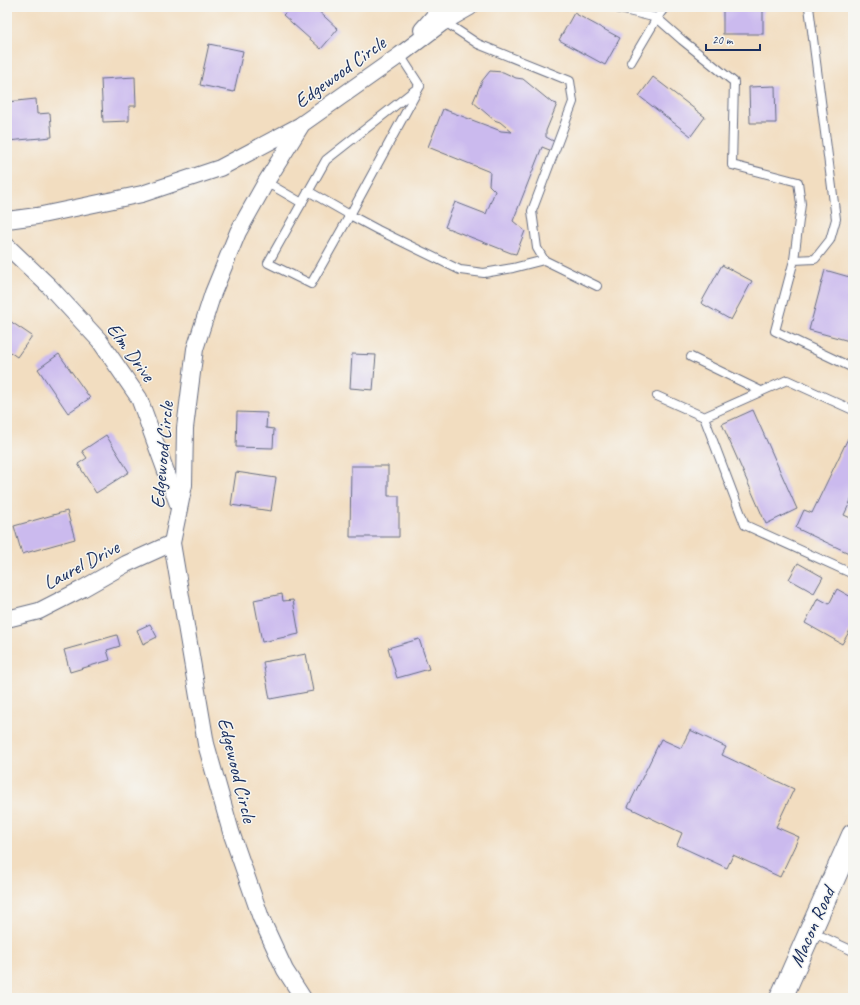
<svg xmlns="http://www.w3.org/2000/svg" width="860" height="1005" font-family="Caveat,sans-serif">
<style>
.building{fill:#cbbaee}
.lines{fill:none;stroke-linecap:round;stroke-linejoin:round}
.service-casing{stroke:#666c80;stroke-width:10}
.minor-casing{stroke:#666c80;stroke-width:18}
.primary-casing{stroke:#666c80;stroke-width:24}
.service{stroke:#fff;stroke-width:8}
.minor{stroke:#fff;stroke-width:16}
.primary{stroke:#fff;stroke-width:22}
.labels{text-anchor:middle;dominant-baseline:central;stroke-width:3;stroke-linejoin:round;paint-order:stroke}
.street-label{font-size:20px;fill:#1b2f5e;stroke:#f6f6f2}
</style>
<rect width="100%" height="100%" fill="#f6f6f2"/>
<filter id="ink" filterUnits="userSpaceOnUse"><feTurbulence type="fractalNoise" baseFrequency=".025" numOctaves="2"/><feDisplacementMap in="SourceGraphic" scale="8" xChannelSelector="R" yChannelSelector="G"/><feConvolveMatrix kernelMatrix="1 2 1 2 8 2 1 2 1" color-interpolation-filters="sRGB"/></filter>
<filter id="wash" filterUnits="userSpaceOnUse"><feTurbulence type="fractalNoise" baseFrequency=".012" numOctaves="4" result="noise"/><feDisplacementMap in="SourceGraphic" scale="16" xChannelSelector="R" yChannelSelector="G"/><feGaussianBlur stdDeviation="0.9" result="paint"/><feColorMatrix in="noise" values="0 0 0 0 0 0 0 0 0 0 0 0 0 0 0 0 0 1.4 0 .05"/><feComposite in="paint" operator="in"/></filter>
<g filter="url(#wash)">
<rect width="100%" height="100%" fill="#f2ddc0"/>
<g id="blocks">
<g class="building">
<path d="M291 7H314L338 29 321 49 283 15Z"/>
<rect x="723" y="7" width="40" height="27"/>
<path d="M574 13 620 38 605 65 559 40Z"/>
<path d="M209 44 243 51 234 92 200 85Z"/>
<path d="M490 71 503 72 516 78 523 79 551 102 557 104 546 131V137L555 142 552 151 542 147 513 221 525 231 516 254 511 253 445 227 455 202 486 214 495 191 489 185 490 172 428 147 443 109 501 131 512 132 500 122 494 120 473 102 482 81Z"/>
<path d="M135 77 136 106H129V121L103 122 101 79Z"/>
<path d="M653 77 705 117 691 136 639 96Z"/>
<path d="M775 86 776 123H750L749 87Z"/>
<path d="M36 99 37 114 50 113 52 137 7 141V102Z"/>
<path d="M722 265 752 281 731 320 701 303Z"/>
<path d="M825 270 853 278V342L809 330Z"/>
<path d="M7 319 32 336 17 357 7 350Z"/>
<path d="M59 354 90 398 68 413 38 369Z"/>
<path d="M352 354 376 355 373 390 350 388Z"/>
<path d="M753 410 797 509 766 524 722 424Z"/>
<path d="M237 412 267 413 266 428 274 429 273 448 236 447Z"/>
<path d="M853 428V496L844 515 853 519V555L796 528 804 510 812 513Z"/>
<path d="M106 435 129 472 96 493 78 464 87 458 82 451Z"/>
<path d="M351 466H388V496H399V537H350Z"/>
<path d="M236 472 276 478 271 511 231 505Z"/>
<path d="M67 511 75 539 22 554 14 526Z"/>
<path d="M798 563 823 577 814 593 789 579Z"/>
<path d="M837 589 853 598V625L842 644 805 623 818 598 829 604Z"/>
<path d="M282 594 283 601 293 600 299 634 262 642 254 600Z"/>
<path d="M150 624 157 637 143 644 137 630Z"/>
<path d="M117 635 120 646 107 650 110 660 70 672 64 650Z"/>
<path d="M419 639 429 669 397 678 388 648Z"/>
<path d="M306 654 313 691 270 699 263 662Z"/>
<path d="M690 730 726 747 722 755 794 789 776 827 799 837 780 877 733 855 727 868 677 845 682 833 628 807 661 739 681 748Z"/>
</g>
</g>
</g>
<g filter="url(#ink)">
<use href="#blocks" fill-opacity="0" stroke="#666c80" stroke-width="1"/>
<g class="lines">
<defs>
<g id="service">
<path d="M615 7 620 9 657 18 631 62"/>
<path d="M665 7 657 18 682 40 734 82 732 165 798 182 801 204 794 260"/>
<path d="M809 7 836 219 830 240 815 259 794 260 775 331 853 368"/>
<path d="M445 22 478 44 570 81 573 102 532 211 537 248 544 260 597 286"/>
<path d="M400 55 420 86"/>
<path d="M266 182 302 203"/>
<path d="M308 191 350 215 420 86 326 160 268 263 311 284 350 215 378 230 460 270 484 273 513 268 544 260"/>
<path d="M691 357 761 391"/>
<path d="M657 396 704 417"/>
<path d="M853 410 787 380 704 417 745 525 853 574"/>
<path d="M812 932 853 951"/>
</g>
<g id="minor">
<path d="M422 30 442 7"/>
<path d="M7 220 37 216 142 194 220 168 301 125"/>
<path d="M7 246 49 286 99 340 139 398 179 507"/>
<path d="M7 619 39 611 82 589 126 564 172 543"/>
<path d="M303 998 285 970 261 918 231 832 206 744 172 543 184 485 185 428 195 349 213 293 238 232 266 182 302 124 400 55 442 23 470 7"/>
</g>
<path id="primary" d="M781 998 853 835"/>
</defs>
<use href="#service" class="service-casing"/>
<use href="#minor" class="minor-casing"/>
<use href="#primary" class="primary-casing"/>
<use href="#service" class="service"/>
<use href="#minor" class="minor"/>
<use href="#primary" class="primary"/>
</g>
</g>
<g class="labels">
<g class="street-label">
<text transform="translate(340 72) rotate(-36)">Edgewood Circle</text>
<text transform="translate(131 352) rotate(54)">Elm Drive</text>
<text transform="translate(162 455) rotate(-85)">Edgewood Circle</text>
<text transform="translate(81 565) rotate(-28)">Laurel Drive</text>
<text transform="translate(237 770) rotate(76)">Edgewood Circle</text>
<text transform="translate(812 927) rotate(-66)">Macon Road</text>
</g>
</g>
<rect width="860" height="1005" fill="none" stroke="#f6f6f2" stroke-width="24"/>
<path d="M706 44v6h54v-6" fill="none" stroke="#1b2f5e" stroke-width="2"/>
<text x="712" y="44" font-size="12" fill="#1b2f5e" stroke="#f6f6f2" stroke-width="3" paint-order="stroke">20 m</text>
</svg>
